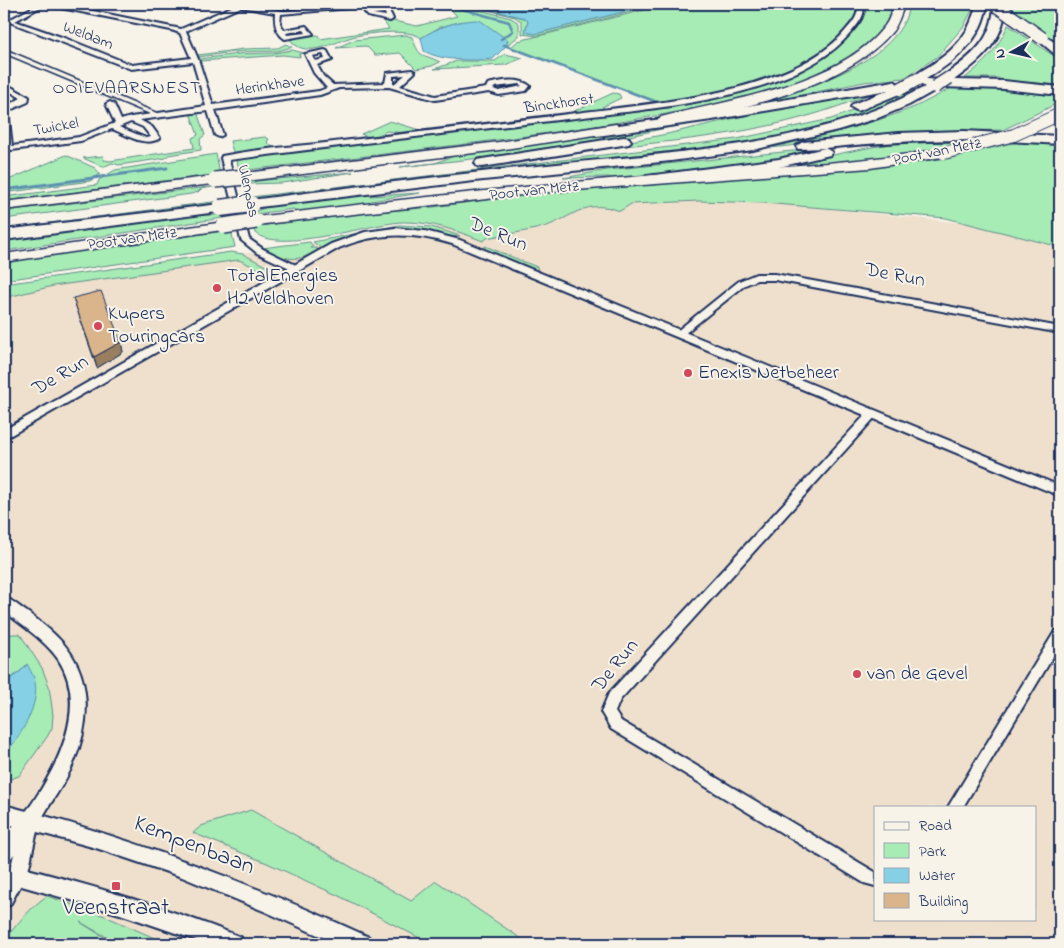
<svg xmlns="http://www.w3.org/2000/svg" width="1064" height="948" font-family="'Indie Flower',sans-serif">
<style>
.built{fill:#eee0cc;fill-rule:evenodd}
.green{fill:#a7ebb5;stroke:#618d8a}
.water{fill:#85d0e5;stroke:#5b90af}
.lines{fill:none;stroke-linecap:round;stroke-linejoin:round}
.stream-far1{stroke:#5b90af;stroke-width:2.5}
.stream{stroke:#5b90af;stroke-width:3}
.pedestrian-casing{stroke:#1b2f5e;stroke-width:3}
.minor-casing{stroke:#1b2f5e;stroke-width:4}
.tertiary-casing{stroke:#1b2f5e;stroke-width:4}
.secondary-casing{stroke:#1b2f5e;stroke-width:4}
.trunk-casing{stroke:#1b2f5e;stroke-width:3}
.motorway-casing{stroke:#1b2f5e;stroke-width:4}
.pedestrian{fill:#f7f3e8;fill-rule:evenodd}
.minor{fill:#f7f3e8;fill-rule:evenodd}
.tertiary{fill:#f7f3e8;fill-rule:evenodd}
.secondary{fill:#f7f3e8;fill-rule:evenodd}
.trunk{fill:#f7f3e8;fill-rule:evenodd}
.motorway{fill:#f7f3e8;fill-rule:evenodd}
.trunk-bridge-far1-casing{stroke:#1b2f5e;stroke-width:14;stroke-linecap:butt}
.trunk-bridge-casing{stroke:#1b2f5e;stroke-width:18;stroke-linecap:butt}
.motorway-bridge-far1-casing{stroke:#1b2f5e;stroke-width:15;stroke-linecap:butt}
.motorway-bridge-casing{stroke:#1b2f5e;stroke-width:19;stroke-linecap:butt}
.trunk-bridge-far1{stroke:#f7f3e8;stroke-width:12}
.trunk-bridge{stroke:#f7f3e8;stroke-width:15}
.motorway-bridge-far1{stroke:#f7f3e8;stroke-width:12}
.motorway-bridge{stroke:#f7f3e8;stroke-width:16}
.wall{fill:#bb9c78;stroke:#1b2f5e}
.shaded-wall{fill:#997f61;stroke:#1b2f5e}
.building{fill:#dab58b;stroke:#1b2f5e}
.poi-dot{fill:#d1495b;stroke:#f7f3e8;stroke-width:2}
.labels{text-anchor:middle;dominant-baseline:central;stroke-width:4;stroke-linejoin:round;paint-order:stroke}
.far-street-label{font-size:16px;fill:#1b2f5e;stroke:#f7f3e8}
.far-neighbourhood-label{font-size:18px;letter-spacing:1px;fill:#1b2f5e;stroke:#f7f3e8}
.street-label{font-size:20px;fill:#1b2f5e;stroke:#f7f3e8}
.poi-label{font-size:20px;fill:#1b2f5e;stroke:#f7f3e8;text-anchor:start}
.near-street-label{font-size:24px;fill:#1b2f5e;stroke:#f7f3e8}
.near-poi-label{font-size:24px;fill:#1b2f5e;stroke:#f7f3e8}
</style>
<rect width="100%" height="100%" fill="#f7f3e8"/>
<filter id="ink" filterUnits="userSpaceOnUse"><feTurbulence type="fractalNoise" baseFrequency=".02" numOctaves="2"/><feDisplacementMap in="SourceGraphic" scale="10" xChannelSelector="R" yChannelSelector="G"/><feConvolveMatrix kernelMatrix="1 2 1 2 8 2 1 2 1" color-interpolation-filters="sRGB"/></filter>
<g filter="url(#ink)">
<path class="built" d="M707 196 1032 230 1060 240V944H4V287L543 212ZM875 807H1035V919H875Z"/>
<g class="green">
<path d="M445 4H456L511 18 519 23V36L506 46 508 40 463 21 440 27 421 38C410 28 363 33 349 38 330 44 303 60 289 38L318 35 320 39 389 29 383 21 389 20 417 26 457 16Z"/>
<path d="M465 4 524 18 528 20 525 32 535 34 655 4H662L536 36 522 34V22L515 17Z"/>
<path d="M669 4H857L859 12 846 32 831 45 794 67 731 89 659 102 511 47 518 41Z"/>
<path d="M863 4H895C887 45 825 74 788 86 774 91 759 93 744 97 693 110 641 119 588 127 472 145 355 157 239 171L237 160 243 157C370 143 496 130 622 110 684 100 748 94 805 66 831 54 851 36 866 12Z"/>
<path d="M909 4H972L973 8 964 26 937 57 904 78 864 82 708 115 771 98 779 97C820 83 904 56 909 4Z"/>
<path d="M1010 4H1060V46L1011 10Z"/>
<path d="M1008 25 1060 60V85L1000 80 998 78H965C986 61 997 50 1008 25Z"/>
<path d="M406 35 412 37C421 61 421 52 440 62L432 66 416 69 400 53 378 55H375L366 46 336 48 354 40Z"/>
<path d="M286 44 292 47 278 51 234 52 199 57 198 55 244 49 278 48Z"/>
<path d="M292 50 304 53 299 54 300 57 283 55 200 61V59L238 54 274 53Z"/>
<path d="M505 54 523 58 505 65 434 69 457 61H495Z"/>
<path d="M953 87 1016 89 1060 96V102L1003 130 944 131 887 135 770 148C818 137 866 126 912 108 926 102 940 94 953 87Z"/>
<path d="M911 89H915L907 98 837 123 771 140 696 151 252 200 251 197 737 139 831 119Z"/>
<path d="M613 93 619 94 621 98 602 107 607 110 570 113Z"/>
<path d="M872 93C784 132 684 141 589 149L667 134 803 102Z"/>
<path d="M197 112 205 135 200 139 201 150 168 155 166 158 119 165 112 163 103 167 83 158 103 156 104 160 110 161 194 148 192 138 198 135 190 113Z"/>
<path d="M735 113 611 140 508 155 400 167 435 163 462 153 605 134Z"/>
<path d="M525 119 527 121 410 134 387 131 372 138 361 134 390 121 426 132Z"/>
<path d="M265 137 269 139 267 142 274 148 233 152 230 141Z"/>
<path d="M929 140H979L934 149 912 157 758 170C816 161 871 143 929 140Z"/>
<path d="M1020 141 1060 146V247L946 218 763 203 699 201 631 204 620 211C585 198 574 217 544 227 526 232 505 234 487 238L483 241C457 231 433 222 405 222 376 221 264 260 252 227L342 215 433 207 546 192 889 165 950 158Z"/>
<path d="M842 146C770 170 686 172 610 179L609 177 563 178 607 170Z"/>
<path d="M216 154 220 174 4 201V197L97 185 99 180 115 170Z"/>
<path d="M66 155 95 168 100 174 90 181 4 193V182Z"/>
<path d="M353 172 282 183 247 184V182Z"/>
<path d="M218 186 201 189 198 192 191 194 4 219V211Z"/>
<path d="M420 193 371 201V203L296 212 294 209 255 214 254 212 269 206 370 194V196Z"/>
<path d="M220 201 221 204 4 232V229Z"/>
<path d="M197 215H223V218L4 251V241Z"/>
<path d="M399 225 432 227 460 236C447 238 435 232 421 230 386 226 353 233 322 249L313 242Z"/>
<path d="M231 230 235 247 4 280V262Z"/>
<path d="M310 242 313 246 310 248H315L320 250C299 263 283 260 262 248Z"/>
<path d="M485 246 537 267 538 268 535 271 485 251Z"/>
<path d="M231 252 243 254 279 273 278 275 275 277 239 260 53 286 4 298V284Z"/>
<path d="M12 634H20L42 668 49 686 53 715 52 728 47 737 19 776 4 781V755L29 717 31 706 26 665C20 674 10 677 4 686V640Z"/>
<path d="M251 810 411 901 436 881 529 944H431L339 896 267 863 193 833 201 826Z"/>
<path d="M47 896 105 916 168 944H119L80 922 115 944H4C8 932 35 903 47 896Z"/>
</g>
<g class="water">
<path d="M470 4H655L535 34 525 32 528 21 524 18Z"/>
<path d="M476 20 481 21 508 40 506 46 493 59C474 61 440 61 424 51L421 38C438 27 456 21 476 20Z"/>
<path d="M27 664C29 668 32 673 34 678 42 702 20 738 4 755V686C10 676 21 674 27 664Z"/>
</g>
<g class="lines">
<g class="stream-far1">
<path d="M444 4 509 22 513 31 501 39"/>
<path d="M504 45 654 101"/>
</g>
<path class="stream" d="M4 190 167 168"/>
<defs>
<path id="pedestrian" d="M4 49 159 114 160 115 155 116 4 53Z"/>
<g id="minor">
<path d="M39 4H46L15 21 67 39 132 65 191 58 180 33 171 30 51 6 48 4H59L181 29 238 4 284 11 365 4 370 10C383 9 388 5 393 19L390 21 368 16 361 7 281 14 280 23 284 30 306 26 313 34 285 39C276 33 274 24 275 13L241 7 186 31 198 59 213 105 319 91 327 88 314 73 305 54 325 50 327 51 332 60 317 65 323 76 333 85 385 83 387 73 412 70 415 72 414 73 400 86 435 96 486 88 488 84C501 81 519 77 530 86L526 91 499 95 489 92 435 100 389 87 339 88 320 95 215 110 223 135 219 137 215 135 208 111 140 120 152 127 160 138C145 148 127 135 112 129L81 141 4 151V107L21 98 4 88V83L29 97 28 102 8 111 12 146 79 137 115 123 106 104 110 102 114 104 121 120 131 117 206 106 193 62 131 69 7 21ZM385 13 386 16 373 14ZM304 30 306 33 287 35 286 33ZM323 54 325 59 315 61 312 56ZM405 75 394 84H393V76ZM519 84 522 86 499 91 493 89 495 87ZM131 122 143 127 151 137 146 138 119 127Z"/>
<path d="M857 4H863C866 14 859 23 853 30 803 94 676 106 600 115 567 119 533 123 499 127 409 138 319 148 229 160L249 239 263 249 302 268 300 270H294L257 253 241 240 221 158 222 156C261 148 303 146 342 141 420 132 498 123 576 113 652 103 794 94 846 30 852 23 860 15 857 4Z"/>
<path d="M756 274H775L1060 327V333L775 280H757L745 285 683 335H677L675 333 677 331 739 281Z"/>
<path d="M873 410 878 413 877 415 620 700 615 712 621 721 875 872V886L864 883 611 729 601 712 609 693 869 411Z"/>
<path d="M1060 629V645L963 807H948L1055 631Z"/>
<path d="M18 868 23 870 26 875 10 905 4 907C3 894 3 874 18 868Z"/>
</g>
<g id="tertiary">
<path d="M395 228 425 231 460 240 1060 486V496L452 244C413 232 377 232 339 248L4 439V430L331 244 365 232Z"/>
<path d="M4 597 9 599C27 612 45 624 60 640 93 674 91 723 73 764 65 784 51 801 41 820 36 829 31 862 27 875L25 881 18 884 11 881 9 875 14 854 11 858 4 860C4 854 2 843 5 838 11 826 23 816 31 805 58 765 89 706 58 659 44 639 22 626 4 611Z"/>
</g>
<g id="secondary">
<path d="M4 805C130 837 250 883 369 937L372 944H338L266 912 182 877 96 848 4 823Z"/>
<path d="M4 863C84 883 163 906 241 937L244 944H208L120 914 4 881Z"/>
</g>
<g id="trunk">
<path d="M895 4H905C901 13 898 25 892 32 843 89 736 110 665 124L659 120 661 117C726 101 840 84 883 28 889 22 891 12 895 4Z"/>
<path d="M616 124 622 128 620 131 499 150 245 181 238 177 245 173 499 142Z"/>
<path d="M944 149 949 150 951 153 949 156 870 168 549 192 256 225 251 224 249 221 251 218 256 217C385 201 514 187 643 176 744 168 844 165 944 149Z"/>
<path d="M215 176 220 177 222 180 220 183 4 210V202Z"/>
<path d="M224 222 229 223 231 226 229 229 4 262V254Z"/>
</g>
<g id="motorway">
<path d="M976 4H987C982 40 956 61 926 79L944 80 945 75C972 56 993 40 994 4H1005C1006 39 981 61 954 80L1004 81 1060 87V95L1004 89 941 87 909 105 878 118 838 130 753 150 671 161 474 181 251 208 246 207 244 204 246 201 251 200C350 187 448 175 547 165 657 154 773 149 877 109 894 103 910 94 925 87L912 79C917 72 927 68 934 63 957 48 971 31 976 4Z"/>
<path d="M1042 34 1060 46V56L1056 55 1038 40 1036 38 1038 36Z"/>
<path d="M894 81 906 89 904 92 858 111 851 107 853 104 888 90 712 120 597 136 590 132 597 128 712 112Z"/>
<path d="M964 131 1060 136V144C979 138 906 139 825 148L832 152 830 155 779 167 647 184 642 183 640 180 642 177 647 176 779 159 825 148 798 149 796 146 803 142 899 133Z"/>
<path d="M624 137 629 138 631 141 629 144 482 167 477 166 475 163 477 160 482 159Z"/>
<path d="M220 204 225 205 227 208 225 211 4 240V230Z"/>
</g>
</defs>
<use href="#pedestrian" class="pedestrian-casing"/>
<use href="#minor" class="minor-casing"/>
<use href="#tertiary" class="tertiary-casing"/>
<use href="#secondary" class="secondary-casing"/>
<use href="#trunk" class="trunk-casing"/>
<use href="#motorway" class="motorway-casing"/>
<use href="#pedestrian" class="pedestrian"/>
<use href="#minor" class="minor"/>
<use href="#tertiary" class="tertiary"/>
<use href="#secondary" class="secondary"/>
<use href="#trunk" class="trunk"/>
<use href="#motorway" class="motorway"/>
<defs>
<path id="trunk-bridge-far1" d="M944 153 1014 135 1060 114"/>
<g id="trunk-bridge">
<path d="M215 180 245 177"/>
<path d="M224 226 256 221"/>
</g>
<g id="motorway-bridge-far1">
<path d="M994 4 1042 38"/>
<path d="M935 87 949 78"/>
<path d="M900 89 918 79"/>
</g>
<path id="motorway-bridge" d="M220 208 251 204"/>
</defs>
<use href="#trunk-bridge-far1" class="trunk-bridge-far1-casing"/>
<use href="#trunk-bridge" class="trunk-bridge-casing"/>
<use href="#motorway-bridge-far1" class="motorway-bridge-far1-casing"/>
<use href="#motorway-bridge" class="motorway-bridge-casing"/>
<use href="#trunk-bridge-far1" class="trunk-bridge-far1"/>
<use href="#trunk-bridge" class="trunk-bridge"/>
<use href="#motorway-bridge-far1" class="motorway-bridge-far1"/>
<use href="#motorway-bridge" class="motorway-bridge"/>
</g>
<path class="wall" d="M73 298 121 342 123 352 97 368Z"/>
<path class="shaded-wall" d="M121 342 123 352 97 368 94 357Z"/>
<path class="building" d="M101 291 121 342 94 357 73 298Z"/>
</g>
<g class="poi-dot">
<circle cx="217" cy="288" r="5"/>
<circle cx="98" cy="326" r="5"/>
<circle cx="688" cy="373" r="5"/>
<circle cx="857" cy="674" r="5"/>
<rect x="111" y="881" width="10" height="10" rx="2.5"/>
</g>
<g class="labels">
<g class="far-street-label">
<text transform="translate(88 36) rotate(21)">Weldam</text>
<text transform="translate(270 86) rotate(-8)">Herinkhave</text>
<text transform="translate(559 104) rotate(-8)">Binckhorst</text>
<text transform="translate(56 127) rotate(-10)">Twickel</text>
<text transform="translate(937 152) rotate(-11)">Poot van Metz</text>
<text transform="translate(248 191) rotate(78)">Ulenpas</text>
<text transform="translate(534 191) rotate(-6)">Poot van Metz</text>
<text transform="translate(132 239) rotate(-8)">Poot van Metz</text>
</g>
<g class="far-neighbourhood-label">
<text x="127" y="89">OOIEVAARSNEST</text>
</g>
<g class="street-label">
<text transform="translate(498 235) rotate(22)">De Run</text>
<text transform="translate(895 276) rotate(11)">De Run</text>
<text transform="translate(61 376) rotate(-30)">De Run</text>
<text transform="translate(616 666) rotate(-51)">De Run</text>
</g>
<g class="poi-label">
<text x="227" y="276">TotalEnergies<tspan x="227" dy="23">H2 Veldhoven</tspan></text>
<text x="108" y="314">Kupers<tspan x="108" dy="23">Touringcars</tspan></text>
<text x="698" y="373">Enexis Netbeheer</text>
<text x="867" y="674">van de Gevel</text>
</g>
<g class="near-street-label">
<text transform="translate(194 846) rotate(21)">Kempenbaan</text>
</g>
<g class="near-poi-label">
<text x="116" y="908">Veenstraat</text>
</g>
</g>
<rect width="1064" height="948" fill="none" stroke="#f7f3e8" stroke-width="20"/>
<rect x="10" y="10" width="1044" height="928" fill="none" stroke="#1b2f5e" stroke-width="2" filter="url(#ink)"/>
<rect x="874" y="806" width="162" height="115" fill="#f7f3e8" stroke="#9fa5b1"/>
<rect x="884" y="822" width="25" height="8" fill="#f7f3e8" stroke="#9fa5b1"/>
<text x="919" y="830" font-size="15" fill="#1b2f5e">Road</text>
<rect x="884" y="843" width="25" height="15" fill="#a7ebb5" stroke="#9fa5b1"/>
<text x="919" y="856" font-size="15" fill="#1b2f5e">Park</text>
<rect x="884" y="868" width="25" height="15" fill="#85d0e5" stroke="#9fa5b1"/>
<text x="919" y="880" font-size="15" fill="#1b2f5e">Water</text>
<rect x="884" y="893" width="25" height="15" fill="#dab58b" stroke="#9fa5b1"/>
<text x="919" y="906" font-size="15" fill="#1b2f5e">Building</text>
<g transform="translate(1012 52) rotate(262)" stroke="#f7f3e8" stroke-width="4" paint-order="stroke">
<path d="M0-4L9 19L0 12L-9 19Z" fill="#1b2f5e"/>
<text y="-8" font-size="14" font-weight="bold" text-anchor="middle" fill="#1b2f5e">N</text>
</g>
</svg>
